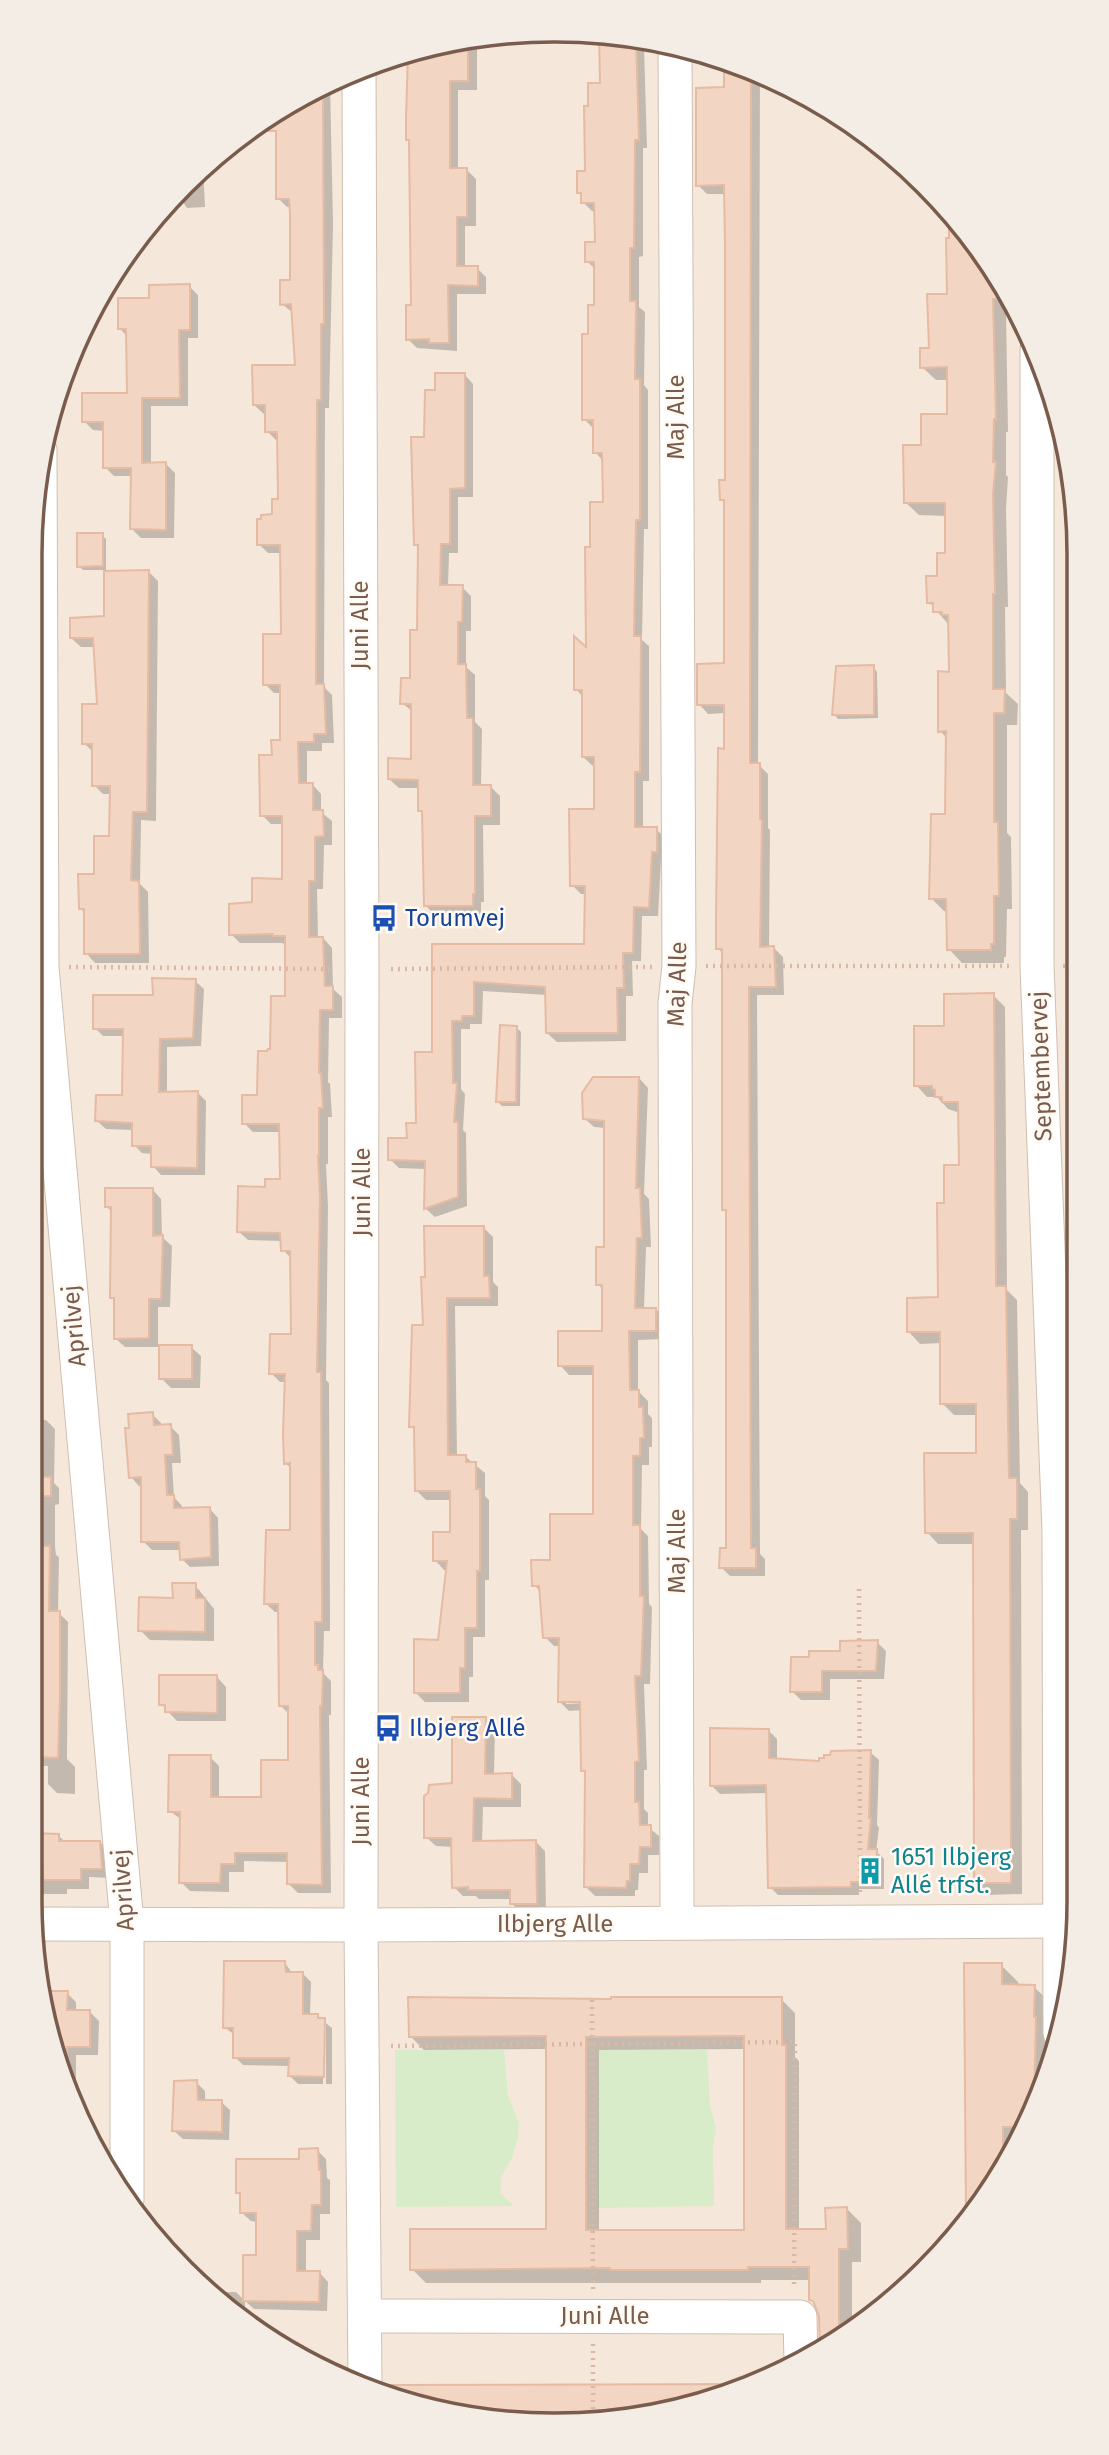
<svg xmlns="http://www.w3.org/2000/svg" width="1109" height="2455" font-family="'Fira Sans',sans-serif">
<style>
.residential{fill:#f5e8da}
.green{fill:#d8ecc9}
.shadow{fill:#0003;fill-rule:evenodd}
.building{fill:#f3d5c3;stroke:#e6bba3;stroke-width:2;fill-rule:evenodd}
.lines{fill:none;stroke-linecap:round;stroke-linejoin:round}
.minor-casing{stroke:#d1beb0;stroke-width:35}
.path{stroke:#d9b8a5;stroke-width:4.5;stroke-dasharray:2 5;stroke-linecap:butt}
.minor{stroke:#fff;stroke-width:33}
.labels{text-anchor:middle;dominant-baseline:central;stroke-width:5;stroke-linejoin:round;paint-order:stroke}
.street-label{font-size:24px;fill:#7a5c4d;stroke:#fffaf3}
.transit-label{font-size:24px;fill:#164399;stroke:#fffaf3;text-anchor:start}
.culture-label{font-size:24px;fill:#0d838f;stroke:#fffaf3;text-anchor:start}
.rim{fill:none;stroke:#7a5c4d;stroke-width:3.5}
</style>
<rect width="100%" height="100%" fill="#fdf6ec"/>
<path class="residential" d="M554 30 656 40 755 70 874 138 971 235 1039 353 1075 486 1079 1901 1069 2002 1039 2101 949 2247 817 2355 723 2398 623 2421 453 2415 292 2355 160 2246 100 2163 58 2070 30 1900V554L40 453 70 354 118 263 183 184 263 118 353 70 452 40Z"/>
<g class="green">
<path d="M395 2050H504L508 2095 519 2123 518 2138 512 2158 502 2175 500 2193 514 2206 396 2207Z"/>
<path d="M599 2050H707L710 2106 716 2127 713 2148 714 2206 598 2208Z"/>
</g>
<g class="shadow">
<path d="M601 34 646 39V46H644L647 148H643V256L639 257V307L645 312 644 385 648 390V529H644L642 640 649 646V781H643V829H656L665 838V860H661L658 916H642L641 961H632L633 996H626V1041L557 1042 547 1033V995L483 991 482 1024H470V1029H461V1089L465 1094 463 1130 466 1133 467 1206 435 1217 426 1209V1169L399 1168 390 1159 408 1140 418 1124 434 1054V946H585L587 894H581L572 885 596 810V766H593L583 757V697L576 689 588 651 592 548 605 504 604 462 595 452 593 428 584 419 589 335 596 307V270L587 261 597 244 596 211H592L583 202V196L579 192 587 172 590 107 601 85Z"/>
<path d="M477 37V90H458V169H466L476 179V226H465V268H477L486 277V294H457V351L417 348 408 339 413 306 411 143 408 140 409 53 452 40Z"/>
<path d="M726 61 760 72 758 764 768 774V828L770 830 769 948H774L783 957 784 995H757L760 1554 765 1559V1576H730L721 1567 727 1550 728 1213 724 1209V954L717 948 725 713 708 714 699 704 725 665 726 504 721 499 726 482V194H707L698 185 726 89Z"/>
<path d="M330 82 333 224 329 408H325L324 687 332 695 334 743H322V751H307V784H312L321 794V812L332 821V845H324L323 889H317L318 938H323L332 948 333 989 342 997V1018H329L328 1082 330 1084 332 1117H328V1164H326L328 1206 326 1380 329 1383 330 1607V1631H324L323 1673 331 1681V1715H329L331 1893H298L289 1884V1862L244 1861V1872H229V1892L190 1891 181 1882 182 1820 170 1811 210 1757 219 1766V1798L263 1799 290 1762V1715L281 1706 279 1612H275L265 1603 292 1532V1469L285 1463 287 1382H280L271 1373 293 1336 292 1259 283 1250 282 1241 248 1240 238 1231 267 1188 282 1181 281 1132H253L244 1123 259 1097 287 998V945L282 943H240L231 934 253 904 284 881V824H271L262 815 274 757 281 742V693H274L265 684 283 636 282 553H268L259 544 280 501 279 440H276L267 431V414H264L254 405 296 366 293 313 282 304 292 282 291 207H287L278 198 276 111Z"/>
<path d="M203 167 205 207 187 208 179 196H173L183 184Z"/>
<path d="M971 235 1010 303V311L1006 312 1008 432H1006V475L1008 477 1006 509 1008 607H1005L1006 693 1018 704 1017 725H1007V833L1011 837 1012 909H1007L1006 957H1004V963H962L949 949 948 911H944L931 898 947 816V738L940 731 951 673 949 625 929 602 946 555 947 516 919 515 905 502 923 447 949 416V380H936L922 367 931 350Z"/>
<path d="M126 254V264H117L118 263Z"/>
<path d="M189 286 198 295V338H188V406H151V464H166L175 473 174 538H141L132 529 133 476H114L105 467V431L93 430 84 421 129 395 128 337 120 329 151 300Z"/>
<path d="M464 374 473 384V497H458V553H449L448 587H462L471 596V631H466V667L475 675V722L482 729 481 787H491L500 796V825H483L484 902H481V915H435L426 906 424 814 419 810 420 788H399L389 779 413 760V712L402 703 411 680 419 632V548L415 544 426 438 436 392Z"/>
<path d="M102 535 106 539V572H149L158 581 156 821 141 820 140 884 148 892 149 963H95L86 953V914L80 908 111 838 112 794H103L94 785V753L84 743 99 705 95 647H81L71 638 106 618V570H83L79 566Z"/>
<path d="M873 667 877 672 878 718 838 719 834 714Z"/>
<path d="M195 981 204 989 201 1046 167 1047V1093H198L206 1101 205 1175H161L153 1166V1154L142 1153 134 1145V1130L106 1129 97 1121 123 1097 124 1036H103L95 1028 154 997Z"/>
<path d="M993 995 1005 1007 1007 1290 1017 1300 1020 1483 1028 1492V1530H1021L1022 1894 988 1895 976 1883 975 1544H938L927 1532 978 1455V1415H954L942 1403V1343L920 1344 909 1332 939 1299 946 1205 961 1167 960 1113 948 1109 937 1097H927L916 1085 946 1028Z"/>
<path d="M516 1027 521 1032 520 1106H502L497 1101Z"/>
<path d="M639 1078 648 1088 644 1194 649 1199 651 1247H646L644 1309H656L665 1319V1339L638 1340V1391L648 1401V1414L652 1418V1447H649V1465H642L641 1529 648 1536 649 1604 652 1607 650 1684H644L647 1770H644V1809L648 1813V1827L659 1836V1855H648V1873H639L638 1890H635V1896H595L585 1886 587 1774 583 1770 582 1710 569 1711 559 1701 560 1646H554L545 1637 542 1593 534 1585 552 1562 594 1516V1375H569L560 1365 604 1332V1291L598 1284 606 1249 605 1128 594 1127 584 1118ZM566 1700 588 1703 566 1704Z"/>
<path d="M30 1168 32 1240 37 1245V1304L42 1309 43 1364H30Z"/>
<path d="M152 1189 161 1199 162 1237 172 1246 170 1307H158V1347H125L115 1338 116 1301 112 1298V1212L107 1207Z"/>
<path d="M484 1228 493 1237V1282L498 1287V1306H455L457 1457H466L485 1473V1496L489 1500V1580H485V1637H473V1677H469V1702H425L416 1693 439 1642 448 1570H444L435 1560 452 1534V1500H426L416 1490V1431L411 1426 425 1327Z"/>
<path d="M191 1347 201 1356 200 1388H171L161 1378Z"/>
<path d="M152 1414 161 1423V1427L170 1426 179 1435 181 1463H172L174 1497 182 1506V1509H210L218 1518 219 1566 190 1567 182 1559 181 1550H152L143 1541V1486H139L131 1477Z"/>
<path d="M30 1419 46 1420 55 1429 54 1483 59 1488V1504L55 1505V1546L56 1555 59 1557 58 1612 68 1622 67 1759 75 1767V1794L57 1793 48 1784V1766L30 1765Z"/>
<path d="M195 1585 214 1609V1641L150 1640 140 1630 174 1599Z"/>
<path d="M877 1642 886 1651 884 1679H830V1700H801L792 1691 811 1658 842 1653Z"/>
<path d="M217 1677 226 1687V1721H177L161 1704Z"/>
<path d="M485 1719 495 1728 494 1775H512L521 1784V1807H483L482 1843 536 1842 545 1851 546 1912 522 1913 512 1904V1899H479L476 1896H463L454 1887 453 1847 436 1846 426 1837Z"/>
<path d="M769 1731 777 1739V1760L821 1763 870 1752 879 1760 877 1825 879 1828 876 1851 884 1859V1889H859V1895H778L770 1887 768 1793 720 1794 712 1786Z"/>
<path d="M30 1835H58L66 1843 100 1842 109 1851 110 1878 89 1877V1889H67V1894H30Z"/>
<path d="M285 1963 293 1974H303L311 1982 310 2016H317L332 2028V2084H326V2024L323 2021V2084H298L290 2076V2066L243 2065 235 2057V2035L224 2027Z"/>
<path d="M966 1965H1001L1018 1982 1019 1986 1034 1987 1052 2004V2061L1039 2101 967 2217Z"/>
<path d="M45 1993H67L76 2002V2012H90L99 2021 98 2055H76V2086H65L58 2070Z"/>
<path d="M781 1999 795 2013V2057L799 2061V2231H827L847 2209 861 2223V2262H852V2326L822 2351 821 2316 816 2305 811 2300V2280H761V2283H426L412 2269 548 2231V2049L424 2050 410 2036 612 2001ZM745 2049 746 2231 599 2232V2050Z"/>
<path d="M196 2082 205 2091V2101L221 2102 230 2110 229 2140 183 2139 174 2131Z"/>
<path d="M317 2150 326 2159 327 2178 330 2180V2214H320V2240H306V2273L319 2272 328 2282 327 2311 254 2309 245 2301V2317L215 2292H236L244 2300 258 2256V2222L251 2221 241 2212 242 2196 238 2192Z"/>
<path d="M749 2386 723 2398 623 2421 453 2415 412 2400V2387Z"/>
</g>
<g class="building">
<path d="M599 34 636 38 639 140H635L634 248H630V301H636L635 379H640V520H636L634 636H641L640 772H635V827H657V852H652L649 908 634 907 633 953H623L624 988H617L618 1033H546L545 987 474 982V1016H462V1021H452L453 1083H457L454 1122H458V1197L424 1209 425 1161 388 1160V1138H407L406 1123H416L415 1052H432V944H584L585 886H570L569 809H594V757H582V690H574V636L586 647 585 547H590V502H603L602 453H593V420H582V334H588V305H594V262H585V242H595L594 203H581V193H577V171H585L584 106H588V83H600Z"/>
<path d="M468 38V81H450V168H467V217H457V266H478V286L448 285 449 343H429V339L406 340V305H411L409 140H406V118L408 53 452 40Z"/>
<path d="M724 60 751 68 750 763H760V819L762 820 760 947 774 946 776 987H749L751 1548H756V1568H719L720 1548H726V1210H722V949H716V920L718 748 724 749V705H697V664L724 663V500H720L719 480H725V245L724 185 696 186V88L724 87Z"/>
<path d="M323 86 324 324H321V400H317L316 684H324L326 734H314V742H298L299 783H313V810H323L324 836 315 837V881H309V937H323L325 986H333V1010H320L319 1073H321L323 1108H319V1156H318L320 1196 317 1372H321L322 1597V1622H315V1665H318V1670H323L322 1706H320L322 1885 287 1884V1853H235V1864H221L220 1883H179L180 1812H168L169 1755H211V1797H261V1760H288V1706H279L278 1604H264L266 1530H290V1463L284 1464 283 1434 285 1374H269L270 1334H291L290 1251H281L280 1233 237 1232 238 1186 265 1187V1179H280L279 1124H242V1095H257L258 1051H267L268 1049H270L271 996H285V936H273V934L229 935V904L252 902V878L282 879V816H260L259 755H272L271 740H280V685H263V634H281L280 545H257V519H261V515L272 514V499H278L277 432H265V405H253L252 365H295L291 304 280 305V280H290V214L289 199H276V131H247L263 118Z"/>
<path d="M949 213 971 235 997 281V299H993L996 419H994L993 462H996L993 494 995 594H993V689H1005L1004 713H994V822H998L999 896H994V944H991V950H947L946 899H929L931 814H945L946 731 938 732V671L949 672 948 615H942V612H933V603H927L926 576H937V553H945V503H904L903 445H921V414H947V367L920 368V348H929L927 294H947L946 238H949Z"/>
<path d="M190 284V330H179L180 398H142V463L166 462V530L130 529 131 468H103V422H82V393H127L126 329H118V298H149V285Z"/>
<path d="M435 373H465V488L450 489V544H441L440 585H463L462 622H458V664H466L467 718H473V785H491V816H475V894H473V906H424L422 811H418V780L388 779V758L411 759V704H400L401 678H410V630H417L418 545H414L411 437H424L425 390H435Z"/>
<path d="M77 533H103V566L77 567Z"/>
<path d="M149 570 147 812H133L131 880 139 881 140 954H84V909H79L78 874H94V836H109L110 786H92V744H82V704H97L93 638H70V618L104 616V571Z"/>
<path d="M874 665V715H832L836 666Z"/>
<path d="M152 978 196 979 193 1038 160 1039 159 1092 198 1091 197 1168 151 1167V1146H132V1123L95 1121 96 1095H122L123 1029H93V995H153Z"/>
<path d="M994 993 996 1286H1006L1009 1478H1017V1519H1010L1011 1883H974L973 1533H925L924 1453H976V1404H940V1332H907V1298L938 1297 937 1203H944V1165H959L958 1102H942V1097H935V1090L932 1089V1086H914V1026H944V994Z"/>
<path d="M500 1025 517 1026 516 1102H496Z"/>
<path d="M593 1077H639L636 1188H640L642 1238H637L635 1308H656V1331H629L630 1390H639V1407H643L644 1438H640V1456H633V1525H640V1596H644L641 1676H635L639 1761 635 1762V1802H639L640 1825H651V1847H640L639 1864H630V1881H627L626 1888 584 1887 585 1771H581L580 1702H558L559 1638H543L539 1586H532L531 1560H550V1514H593V1366H558V1331H602V1285H596V1247H604V1121L583 1119 582 1093Z"/>
<path d="M105 1188H153V1236L163 1235 161 1299H149V1338L114 1339V1298H110L111 1207H105Z"/>
<path d="M424 1226H484V1276H489L490 1298H447L448 1455H466V1462H476V1489H480V1571H477V1628H465V1668H460V1693H414V1639L438 1640 447 1561H433V1532H450V1491H415L414 1427H409L412 1325H423L421 1277H425Z"/>
<rect x="159" y="1345" width="33" height="34"/>
<path d="M153 1412 154 1425 171 1424 173 1455H165L167 1495H174V1508L210 1507 211 1557 180 1560 179 1542H141V1477L129 1478 125 1428H129L128 1414Z"/>
<path d="M30 1476 51 1477V1496H30Z"/>
<path d="M30 1546H50L49 1611H60V1697L58 1758 30 1757Z"/>
<path d="M172 1583H196V1598H205V1632L138 1631 139 1597 173 1598Z"/>
<path d="M878 1640 876 1671H822V1692H790L791 1657H809V1651H840V1641Z"/>
<path d="M159 1675H217V1713L165 1712V1705H159Z"/>
<path d="M452 1717H486L485 1774 512 1773V1799L474 1798 473 1841 536 1840 537 1904H510V1890H468V1887L452 1888 451 1838H424V1796L428 1793 429 1785 452 1783Z"/>
<path d="M710 1728 769 1729V1758L819 1761V1758H824V1755H830L831 1751 871 1750 869 1818H871L868 1849H877V1882H851V1887L768 1888 766 1785 710 1786Z"/>
<path d="M30 1833 59 1834V1841H100L102 1869H81V1880H43V1871H34V1854H30Z"/>
<path d="M224 1961H285L286 1972H303V2014H318V2018H325L324 2077 288 2076 289 2058H233V2028H223Z"/>
<path d="M964 1963H1002V1984L1035 1985 1034 2017H1036L1034 2110 1023 2127H1003V2160L966 2219Z"/>
<path d="M45 1991H68L67 2010H90V2047H67V2058L56 2059Z"/>
<path d="M408 1997 611 1999V1997H782V2045H786V2229H826L825 2208 847 2207 848 2249H839V2337L820 2352 819 2316 813 2301 809 2300V2267H748V2270H610V2268L410 2270V2229H546V2036L409 2037ZM744 2036V2230H586V2037Z"/>
<path d="M197 2080 198 2100H222V2132L172 2131 174 2081Z"/>
<path d="M318 2148 319 2170H321V2205H312L311 2231H297V2271H320L319 2302 243 2301V2255H256V2213H240V2193H236V2159H299V2149Z"/>
<path d="M741 2384 742 2389 723 2398 623 2421 453 2415 382 2389 384 2385Z"/>
</g>
<g class="lines">
<defs>
<g id="minor">
<path d="M675 45 679 966 675 1003 677 1923"/>
<path d="M359 68 362 969 361 1925 365 2382"/>
<path d="M1037 350V966L1059 1532 1060 2033"/>
<path d="M40 450 42 967 127 1924V2200"/>
<path d="M34 1924 361 1925 1077 1921"/>
<path d="M365 2316 800 2317 801 2362"/>
</g>
</defs>
<use href="#minor" class="minor-casing"/>
<g class="path">
<path d="M706 966H1009"/>
<path d="M1063 966H1076"/>
<path d="M69 967 333 969"/>
<path d="M391 969 652 967"/>
<path d="M859 1589 860 1893"/>
<path d="M592 2000 593 2289"/>
<path d="M391 2046 795 2042 794 2288"/>
<path d="M593 2344V2420"/>
</g>
<use href="#minor" class="minor"/>
</g>
<defs>
<symbol id="bus-bare" viewBox="-9 -9 18 18"><path d="M-5-6H5V4H4V6H2V4H-2V6H-4V4H-5ZM-3.5-4V0h7V-4ZM-3.5 1.2v1.5H-2V1.2ZM2 1.2v1.5H3.5V1.2Z" fill="#1a4fb4" stroke="#fffaf3" stroke-width="2.5" paint-order="stroke"/></symbol>
<symbol id="building-bare" viewBox="-9 -9 18 18"><path d="M-4-6H4V6H1V3H-1V6H-4ZM-2.5-4.3h1.7v1.8h-1.7ZM.8-4.3h1.7v1.8H.8ZM-2.5-1h1.7V.8h-1.7ZM.8-1h1.7V.8H.8Z" fill="#0f9aa8" stroke="#fffaf3" stroke-width="2.5" paint-order="stroke"/></symbol>
</defs>
<g fill-rule="evenodd">
<use href="#bus-bare" x="365" y="899" width="38" height="38"/>
<use href="#bus-bare" x="369" y="1709" width="38" height="38"/>
<use href="#building-bare" x="851" y="1852" width="38" height="38"/>
</g>
<g class="labels">
<g class="street-label">
<text transform="translate(676 417) rotate(-90)">Maj Alle</text>
<text transform="translate(360 625) rotate(-90)">Juni Alle</text>
<text transform="translate(677 984) rotate(-88)">Maj Alle</text>
<text transform="translate(1041 1066) rotate(-92)">Septembervej</text>
<text transform="translate(362 1192) rotate(-90)">Juni Alle</text>
<text transform="translate(74 1326) rotate(-95)">Aprilvej</text>
<text transform="translate(677 1551) rotate(-90)">Maj Alle</text>
<text transform="translate(361 1801) rotate(-90)">Juni Alle</text>
<text transform="translate(123 1890) rotate(-94)">Aprilvej</text>
<text x="555" y="1924">Ilbjerg Alle</text>
<text x="605" y="2316">Juni Alle</text>
</g>
<g class="transit-label">
<text x="405" y="918">Torumvej</text>
<text x="409" y="1728">Ilbjerg Allé</text>
</g>
<g class="culture-label">
<text x="891" y="1857">1651 Ilbjerg<tspan x="891" dy="28">Allé trfst.</tspan></text>
</g>
</g>
<path d="M0 0H1109V2455H0ZM554 42H555A512 512 0 0 1 1067 554V1901A512 512 0 0 1 555 2413H554A512 512 0 0 1 42 1901V554A512 512 0 0 1 554 42Z" fill="#f4ede6" fill-rule="evenodd"/>
<path class="rim" d="M554 42H555A512 512 0 0 1 1067 554V1901A512 512 0 0 1 555 2413H554A512 512 0 0 1 42 1901V554A512 512 0 0 1 554 42Z"/>
</svg>
